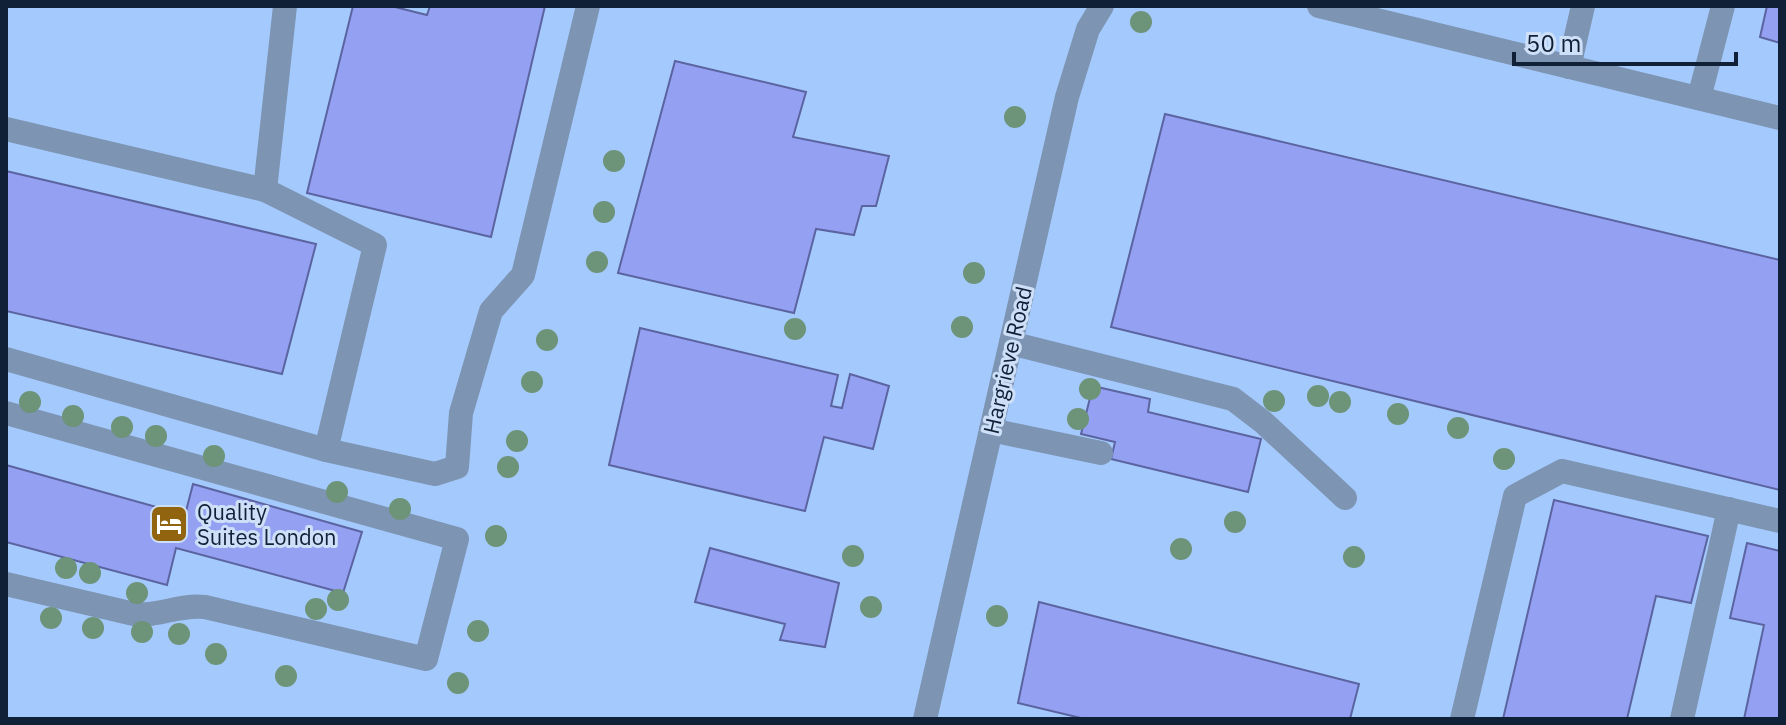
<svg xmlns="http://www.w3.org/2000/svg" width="1786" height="725" font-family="'IBM Plex Sans',sans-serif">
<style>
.built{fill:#a4cafd}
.building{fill:#94a0f1;stroke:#5b64a0;stroke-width:2}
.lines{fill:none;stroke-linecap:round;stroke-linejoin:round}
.minor{stroke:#7d94b3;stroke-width:24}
.tree{fill:#6d9378}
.labels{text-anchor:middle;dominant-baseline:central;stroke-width:6;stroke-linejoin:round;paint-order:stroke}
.street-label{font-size:22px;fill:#102036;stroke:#cee0f8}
.poi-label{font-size:22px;fill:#102036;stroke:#cee0f8;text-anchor:start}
</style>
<rect width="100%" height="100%" fill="#b9d3f7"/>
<rect class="built" x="6" y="6" width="1774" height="713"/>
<g class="building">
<path d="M353 6H391L427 15 430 6H545L491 237 307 193Z"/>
<path d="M1767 6H1780V43L1760 37Z"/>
<path d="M675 61 806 92 793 137 889 156 876 206H862L854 235 816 229 794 313 618 273Z"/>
<path d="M1165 114 1780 260V490L1111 327Z"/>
<path d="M6 171 316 244 282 374 6 311Z"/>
<path d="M640 328 838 375 831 406 842 408 850 374 889 386 873 449 824 437 805 511 609 465Z"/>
<path d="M1093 386 1150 399 1148 412 1261 439 1248 492 1111 459 1115 442 1081 434Z"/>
<path d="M6 465 185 515 193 484 362 532 343 593 176 548 167 585 6 542Z"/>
<path d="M1554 500 1708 536 1691 603 1656 596 1627 719H1503Z"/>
<path d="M1747 543 1780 551V719H1744L1764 625 1730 618Z"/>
<path d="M710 548 839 583 825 647 780 640 785 624 695 602Z"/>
<path d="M1039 602 1359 684 1350 719H1085L1018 703Z"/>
</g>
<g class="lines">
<g class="minor">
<path d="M1319 6 1780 118"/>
<path d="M1569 67 1583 6"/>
<path d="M1699 98 1723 6"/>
<path d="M6 129 265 190 285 6"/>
<path d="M1011 343 1233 399 1263 422 1345 498"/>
<path d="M6 359 326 450 375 245 265 190"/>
<path d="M6 413 457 539 426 659 205 607C178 604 159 617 134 614L6 584"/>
<path d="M991 430 1101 453"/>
<path d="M326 450 435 474 457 467 461 413 491 311 523 275 588 6"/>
<path d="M925 719 1067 97 1088 29 1102 6"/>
<path d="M1462 719 1515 496 1562 471 1780 521"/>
<path d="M1682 719 1729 509"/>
</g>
</g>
<g class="tree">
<circle cx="1141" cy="22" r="11"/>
<circle cx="1015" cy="117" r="11"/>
<circle cx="614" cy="161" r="11"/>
<circle cx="604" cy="212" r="11"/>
<circle cx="597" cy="262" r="11"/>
<circle cx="974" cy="273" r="11"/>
<circle cx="962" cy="327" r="11"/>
<circle cx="795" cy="329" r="11"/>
<circle cx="547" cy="340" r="11"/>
<circle cx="532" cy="382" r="11"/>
<circle cx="1090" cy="389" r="11"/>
<circle cx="1318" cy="396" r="11"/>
<circle cx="1274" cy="401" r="11"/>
<circle cx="30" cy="402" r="11"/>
<circle cx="1340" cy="402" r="11"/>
<circle cx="1398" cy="414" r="11"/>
<circle cx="73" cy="416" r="11"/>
<circle cx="1078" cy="419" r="11"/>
<circle cx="122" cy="427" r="11"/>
<circle cx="1458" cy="428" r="11"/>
<circle cx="156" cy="436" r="11"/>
<circle cx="517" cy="441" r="11"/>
<circle cx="214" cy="456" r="11"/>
<circle cx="1504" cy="459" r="11"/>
<circle cx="508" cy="467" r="11"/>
<circle cx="337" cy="492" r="11"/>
<circle cx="400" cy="509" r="11"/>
<circle cx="1235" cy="522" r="11"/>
<circle cx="496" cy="536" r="11"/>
<circle cx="1181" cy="549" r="11"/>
<circle cx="853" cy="556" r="11"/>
<circle cx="1354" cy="557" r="11"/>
<circle cx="66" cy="568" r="11"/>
<circle cx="90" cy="573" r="11"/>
<circle cx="137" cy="593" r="11"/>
<circle cx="338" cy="600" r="11"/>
<circle cx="871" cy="607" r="11"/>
<circle cx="316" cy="609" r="11"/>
<circle cx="997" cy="616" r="11"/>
<circle cx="51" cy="618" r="11"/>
<circle cx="93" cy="628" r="11"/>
<circle cx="478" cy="631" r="11"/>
<circle cx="142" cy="632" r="11"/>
<circle cx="179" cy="634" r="11"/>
<circle cx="216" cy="654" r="11"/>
<circle cx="286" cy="676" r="11"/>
<circle cx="458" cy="683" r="11"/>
</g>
<defs>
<symbol id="hotel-square" viewBox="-11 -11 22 22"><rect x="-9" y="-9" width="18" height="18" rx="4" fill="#91640f" stroke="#cee0f8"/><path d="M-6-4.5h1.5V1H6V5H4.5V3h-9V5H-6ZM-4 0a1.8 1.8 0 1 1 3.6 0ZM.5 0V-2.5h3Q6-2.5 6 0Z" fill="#fff"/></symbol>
</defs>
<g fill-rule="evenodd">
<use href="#hotel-square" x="147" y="502" width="44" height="44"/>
</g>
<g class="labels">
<g class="street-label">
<text transform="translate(1007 360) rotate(-77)">Hargrieve Road</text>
</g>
<g class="poi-label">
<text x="197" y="511">Quality<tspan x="197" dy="25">Suites London</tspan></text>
</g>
</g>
<rect width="1786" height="725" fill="none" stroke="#102036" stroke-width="16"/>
<path d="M1514 52v12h222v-12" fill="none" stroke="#102036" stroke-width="4"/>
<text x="1526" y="52" font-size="24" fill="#102036" stroke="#cee0f8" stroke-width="6" paint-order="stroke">50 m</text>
</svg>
